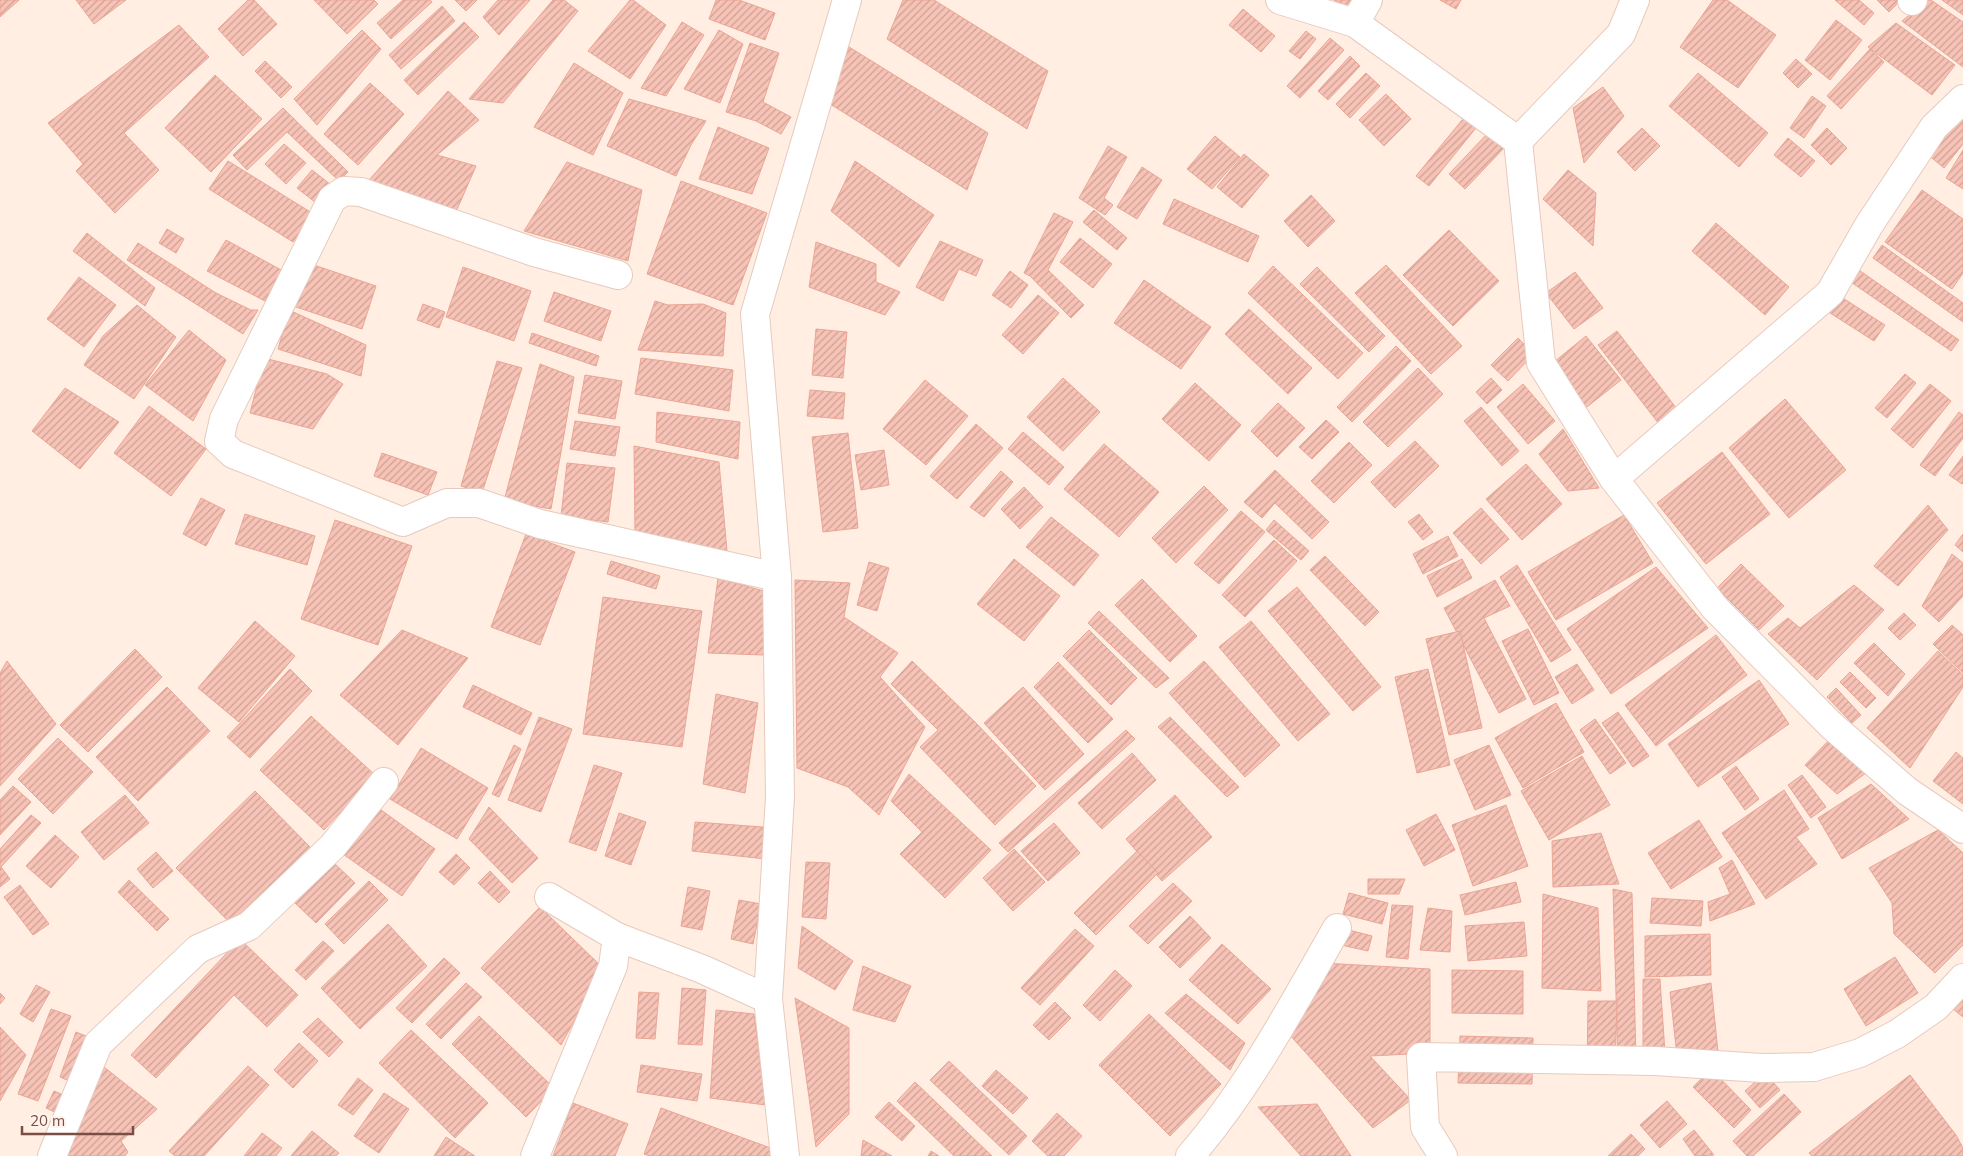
<svg xmlns="http://www.w3.org/2000/svg" width="1963" height="1156" font-family="Mulish,sans-serif">
<style>
.building{fill:url(#building-hatch);stroke:#eba595}
.lines{fill:none;stroke-linecap:round;stroke-linejoin:round}
.minor-casing{stroke:#e6cabe;stroke-width:30}
.minor{stroke:#fff;stroke-width:28}
</style>
<defs>
<pattern id="building-hatch" width="6" height="6" patternUnits="userSpaceOnUse" patternTransform="scale(1.25)"><rect width="6" height="6" fill="#f7c3b6"/><path d="M-1 1l2-2M0 6l6-6M5 7l2-2" fill="none" stroke="#cda196"/></pattern>
</defs>
<rect width="100%" height="100%" fill="#ffeee1"/>
<g class="building">
<polygon points="0,0 19,0 0,17"/>
<polygon points="76,0 126,0 94,24"/>
<polygon points="248,0 254,0 277,24 243,56 218,29"/>
<polygon points="314,0 374,0 378,4 347,34"/>
<polygon points="403,0 430,0 432,2 391,39 377,23"/>
<polygon points="455,0 477,0 466,11"/>
<polygon points="498,0 530,0 499,35 483,17"/>
<polygon points="553,0 564,0 578,11 503,103 469,99"/>
<polygon points="630,0 633,0 666,25 630,79 588,51"/>
<polygon points="716,0 739,0 775,13 765,40 709,19"/>
<polygon points="903,0 934,0 1048,71 1027,129 887,39"/>
<polygon points="1334,0 1358,0 1352,10"/>
<polygon points="1440,0 1461,0 1456,9"/>
<polygon points="1713,0 1727,0 1776,35 1738,88 1680,47"/>
<polygon points="1835,0 1859,0 1874,13 1864,25"/>
<polygon points="1877,0 1901,0 1889,12"/>
<polygon points="1927,0 1931,0 1963,22 1963,67 1902,21"/>
<polygon points="1942,0 1963,0 1963,15"/>
<polygon points="442,6 455,21 401,69 389,55"/>
<polygon points="1243,9 1275,36 1261,52 1229,25"/>
<polygon points="1836,20 1862,40 1830,80 1805,60"/>
<polygon points="464,22 479,37 418,95 404,80"/>
<polygon points="682,22 704,35 666,96 641,88"/>
<polygon points="1896,23 1955,65 1932,95 1868,47"/>
<polygon points="179,25 209,57 124,133 159,170 115,213 76,171 83,164 48,123"/>
<polygon points="362,30 381,49 317,125 294,99"/>
<polygon points="719,30 743,44 720,103 684,89"/>
<polygon points="1306,31 1316,39 1300,59 1289,51"/>
<polygon points="1330,38 1344,50 1300,98 1287,86"/>
<polygon points="750,43 779,53 763,102 791,117 781,134 756,121 726,112"/>
<polygon points="849,47 988,133 967,190 827,102"/>
<polygon points="1870,49 1884,62 1841,109 1827,96"/>
<polygon points="1350,56 1360,66 1328,100 1318,91"/>
<polygon points="1796,59 1812,74 1798,88 1783,73"/>
<polygon points="265,61 292,87 281,98 255,71"/>
<polygon points="574,63 623,93 593,155 534,127"/>
<polygon points="1366,73 1380,86 1350,118 1336,104"/>
<polygon points="1698,73 1768,133 1739,167 1669,106"/>
<polygon points="215,75 262,119 211,172 165,128"/>
<polygon points="370,83 404,114 358,165 324,134"/>
<polygon points="1603,87 1624,116 1584,163 1573,108"/>
<polygon points="448,91 479,120 437,155 476,166 455,214 369,180"/>
<polygon points="1386,94 1411,119 1384,146 1359,120"/>
<polygon points="1812,96 1826,106 1804,138 1790,128"/>
<polygon points="629,99 706,121 691,145 676,176 607,146"/>
<polygon points="283,108 348,172 339,181 287,132 247,170 233,155"/>
<polygon points="1472,108 1484,118 1429,186 1416,176"/>
<polygon points="1963,111 1963,144 1944,168 1927,154"/>
<polygon points="718,127 769,148 752,194 699,179"/>
<polygon points="1642,128 1660,146 1635,171 1617,152"/>
<polygon points="1827,128 1847,148 1831,165 1811,145"/>
<polygon points="1487,134 1503,149 1465,189 1449,174"/>
<polygon points="1215,136 1240,157 1212,189 1187,169"/>
<polygon points="1788,138 1815,161 1801,177 1774,155"/>
<polygon points="284,144 306,163 286,184 265,164"/>
<polygon points="1108,146 1127,157 1104,198 1113,205 1105,215 1079,198"/>
<polygon points="1963,150 1963,189 1946,178"/>
<polygon points="1244,154 1269,175 1242,208 1217,187"/>
<polygon points="228,161 312,213 293,242 209,189"/>
<polygon points="855,161 934,215 899,267 831,211"/>
<polygon points="567,162 642,190 628,261 524,231"/>
<polygon points="1142,167 1162,180 1137,219 1117,207"/>
<polygon points="312,170 335,188 320,206 297,188"/>
<polygon points="1568,170 1596,193 1593,246 1543,199"/>
<polygon points="681,181 767,213 733,305 647,274"/>
<polygon points="1922,190 1963,219 1963,273 1952,289 1885,242"/>
<polygon points="1311,195 1335,221 1308,247 1284,221"/>
<polygon points="1174,199 1259,236 1248,262 1163,224"/>
<polygon points="1094,210 1127,238 1117,250 1083,222"/>
<polygon points="1054,213 1073,222 1048,270 1084,305 1071,318 1030,276 1024,273"/>
<polygon points="1716,223 1789,287 1765,315 1692,251"/>
<polygon points="167,229 184,239 176,253 159,243"/>
<polygon points="1449,230 1499,281 1453,326 1403,275"/>
<polygon points="87,233 155,288 145,306 73,251"/>
<polygon points="1080,238 1112,264 1093,288 1060,262"/>
<polygon points="226,240 285,272 265,301 207,271"/>
<polygon points="940,241 983,260 976,276 959,269 943,301 916,287"/>
<polygon points="816,242 876,264 876,282 900,292 885,315 809,287"/>
<polygon points="138,243 216,293 251,310 258,310 243,334 127,260"/>
<polygon points="1882,245 1963,303 1963,322 1873,258"/>
<polygon points="308,263 376,286 362,329 293,306"/>
<polygon points="1386,265 1462,346 1431,374 1355,293"/>
<polygon points="1273,266 1363,353 1338,379 1248,293"/>
<polygon points="463,267 531,291 514,341 446,317"/>
<polygon points="1317,267 1385,336 1369,352 1300,284"/>
<polygon points="1856,268 1959,340 1951,351 1848,280"/>
<polygon points="1010,271 1028,285 1011,308 992,295"/>
<polygon points="1575,272 1603,308 1574,329 1546,293"/>
<polygon points="79,277 116,305 84,347 47,319"/>
<polygon points="1144,280 1211,327 1181,369 1114,323"/>
<polygon points="554,292 611,311 601,341 544,321"/>
<polygon points="1038,295 1059,313 1023,354 1002,335"/>
<polygon points="1838,295 1885,325 1874,341 1827,311"/>
<polygon points="655,301 668,305 703,304 726,313 723,356 638,350"/>
<polygon points="423,304 445,312 439,328 417,320"/>
<polygon points="137,305 176,337 134,399 84,365 103,336"/>
<polygon points="1249,309 1312,368 1288,394 1225,334"/>
<polygon points="289,310 366,345 361,376 278,349"/>
<polygon points="816,329 847,332 843,378 812,375"/>
<polygon points="189,330 226,360 193,421 145,385"/>
<polygon points="1617,331 1677,409 1659,424 1598,345"/>
<polygon points="532,333 599,356 596,366 529,343"/>
<polygon points="1586,336 1621,380 1583,410 1549,366"/>
<polygon points="1518,338 1534,354 1508,381 1491,365"/>
<polygon points="1396,346 1411,361 1352,422 1337,407"/>
<polygon points="264,358 327,374 343,384 313,429 250,413"/>
<polygon points="641,358 733,370 729,411 635,394"/>
<polygon points="497,361 522,368 482,493 461,486"/>
<polygon points="540,364 574,377 551,509 504,501"/>
<polygon points="1418,368 1443,394 1388,447 1363,422"/>
<polygon points="1905,374 1916,383 1887,418 1875,408"/>
<polygon points="585,375 622,381 615,419 578,413"/>
<polygon points="1063,378 1100,412 1063,451 1027,417"/>
<polygon points="1491,378 1502,390 1487,404 1476,392"/>
<polygon points="925,380 968,416 926,465 883,429"/>
<polygon points="1195,383 1241,425 1209,461 1162,419"/>
<polygon points="1523,384 1555,421 1528,444 1497,407"/>
<polygon points="1930,384 1951,401 1913,448 1891,429"/>
<polygon points="65,388 119,422 80,469 32,431"/>
<polygon points="810,390 845,393 843,419 807,416"/>
<polygon points="1785,399 1846,470 1789,518 1729,448"/>
<polygon points="1278,403 1305,428 1277,457 1251,431"/>
<polygon points="149,406 206,449 171,496 114,453"/>
<polygon points="1481,407 1519,451 1502,466 1464,421"/>
<polygon points="657,412 740,422 738,459 656,442"/>
<polygon points="1959,412 1963,415 1963,438 1935,476 1920,465"/>
<polygon points="1326,420 1339,432 1312,459 1299,447"/>
<polygon points="575,421 620,427 615,456 570,449"/>
<polygon points="976,424 1003,448 957,499 930,476"/>
<polygon points="1563,429 1599,488 1568,491 1539,454"/>
<polygon points="1023,432 1064,467 1049,485 1008,449"/>
<polygon points="848,433 858,528 823,532 812,437"/>
<polygon points="1415,441 1439,466 1395,508 1371,482"/>
<polygon points="1349,442 1372,465 1334,503 1311,481"/>
<polygon points="1104,444 1159,492 1119,537 1064,489"/>
<polygon points="634,446 719,462 727,551 635,533"/>
<polygon points="884,450 889,485 861,490 855,455"/>
<polygon points="1722,452 1770,514 1706,564 1657,503"/>
<polygon points="382,453 437,472 428,495 374,476"/>
<polygon points="1963,456 1963,483 1962,484 1949,475"/>
<polygon points="567,463 615,468 608,522 561,516"/>
<polygon points="1526,464 1562,504 1522,540 1486,499"/>
<polygon points="1275,470 1329,522 1312,539 1275,503 1262,518 1244,502"/>
<polygon points="1001,471 1013,482 984,517 970,507"/>
<polygon points="1204,486 1228,510 1176,563 1152,538"/>
<polygon points="1024,487 1043,507 1020,529 1001,509"/>
<polygon points="201,498 225,510 206,546 183,534"/>
<polygon points="1928,505 1948,530 1898,586 1874,566"/>
<polygon points="1481,508 1509,539 1481,564 1453,533"/>
<polygon points="1241,511 1265,532 1219,584 1194,563"/>
<polygon points="245,514 315,536 307,565 235,544"/>
<polygon points="1419,514 1433,532 1423,540 1408,522"/>
<polygon points="1624,515 1653,563 1556,620 1528,572"/>
<polygon points="1051,517 1099,555 1074,586 1026,547"/>
<polygon points="335,520 412,546 378,645 301,619"/>
<polygon points="1274,520 1309,551 1301,560 1266,530"/>
<polygon points="526,534 575,552 540,645 491,627"/>
<polygon points="1963,534 1963,552 1955,545"/>
<polygon points="1448,536 1458,556 1423,574 1413,554"/>
<polygon points="1274,540 1297,561 1245,617 1222,595"/>
<polygon points="1952,554 1963,563 1963,596 1939,622 1922,606"/>
<polygon points="1325,556 1379,612 1365,626 1310,570"/>
<polygon points="1014,559 1060,596 1024,641 977,604"/>
<polygon points="1462,559 1472,578 1437,597 1427,576"/>
<polygon points="611,561 660,576 656,589 607,574"/>
<polygon points="869,562 889,568 877,611 857,605"/>
<polygon points="1741,564 1784,606 1759,630 1717,588"/>
<polygon points="1517,565 1571,650 1551,662 1500,577"/>
<polygon points="1656,567 1708,628 1611,694 1567,629"/>
<polygon points="718,578 767,592 764,655 708,653"/>
<polygon points="1142,579 1197,636 1170,662 1115,605"/>
<polygon points="795,580 850,583 844,617 898,653 880,677 925,727 879,815 848,787 797,768"/>
<polygon points="1495,580 1510,606 1484,618 1526,699 1499,713 1444,608"/>
<polygon points="1854,585 1884,610 1817,680 1768,634 1788,618 1800,628"/>
<polygon points="1297,587 1381,687 1353,711 1268,611"/>
<polygon points="603,597 702,611 682,747 583,734"/>
<polygon points="1099,611 1169,678 1156,688 1088,623"/>
<polygon points="1904,613 1916,625 1900,640 1888,628"/>
<polygon points="255,621 295,656 239,722 198,688"/>
<polygon points="1251,621 1330,714 1298,741 1219,647"/>
<polygon points="1952,625 1963,635 1963,673 1933,644"/>
<polygon points="1528,629 1559,693 1534,705 1502,641"/>
<polygon points="402,630 468,658 398,745 340,695"/>
<polygon points="1089,630 1137,678 1111,705 1063,656"/>
<polygon points="1460,631 1482,728 1449,735 1426,639"/>
<polygon points="1716,635 1747,675 1656,746 1625,705"/>
<polygon points="1874,643 1905,674 1888,696 1854,663"/>
<polygon points="135,649 162,677 88,752 60,725"/>
<polygon points="1938,651 1963,675 1963,687 1910,768 1867,728"/>
<polygon points="7,661 56,724 0,786 0,673"/>
<polygon points="912,661 975,722 1036,786 995,825 920,747 938,730 891,684"/>
<polygon points="1204,661 1280,745 1245,777 1169,693"/>
<polygon points="1058,662 1113,719 1088,743 1034,687"/>
<polygon points="1577,664 1594,690 1572,704 1555,677"/>
<polygon points="290,669 312,691 250,758 227,737"/>
<polygon points="1428,669 1450,765 1417,773 1395,677"/>
<polygon points="1850,672 1876,698 1866,708 1840,682"/>
<polygon points="1759,680 1789,724 1698,787 1668,744"/>
<polygon points="473,685 532,713 521,735 463,707"/>
<polygon points="167,687 210,731 138,801 96,757"/>
<polygon points="1023,687 1084,754 1045,790 984,723"/>
<polygon points="1836,688 1861,715 1852,723 1827,697"/>
<polygon points="716,694 758,703 745,793 703,784"/>
<polygon points="1556,703 1584,752 1523,788 1495,738"/>
<polygon points="1618,712 1649,756 1633,767 1602,723"/>
<polygon points="311,716 375,775 324,830 260,770"/>
<polygon points="539,717 572,729 541,812 508,800"/>
<polygon points="1170,717 1239,787 1227,797 1158,727"/>
<polygon points="1595,719 1626,763 1610,774 1580,730"/>
<polygon points="1126,730 1135,739 1008,852 999,843"/>
<polygon points="58,738 93,772 53,814 18,779"/>
<polygon points="1831,738 1866,773 1837,794 1805,765"/>
<polygon points="514,745 521,749 499,797 492,794"/>
<polygon points="1489,745 1511,795 1475,810 1454,760"/>
<polygon points="421,748 488,788 457,839 390,799"/>
<polygon points="1956,752 1963,758 1963,804 1933,781"/>
<polygon points="1132,753 1156,780 1102,829 1078,803"/>
<polygon points="1582,756 1610,805 1549,840 1521,791"/>
<polygon points="594,765 622,773 596,851 569,842"/>
<polygon points="1736,766 1759,799 1745,810 1722,777"/>
<polygon points="909,774 991,850 945,898 900,854 922,832 891,801"/>
<polygon points="1802,775 1826,807 1811,818 1788,785"/>
<polygon points="1871,784 1909,819 1842,859 1818,818"/>
<polygon points="13,786 31,802 0,835 0,800"/>
<polygon points="1784,790 1809,829 1796,837 1817,864 1766,899 1722,833"/>
<polygon points="255,791 311,848 232,925 176,868"/>
<polygon points="125,795 149,823 104,860 81,832"/>
<polygon points="1175,795 1212,837 1162,881 1126,839"/>
<polygon points="1506,805 1528,866 1473,886 1452,825"/>
<polygon points="377,807 435,849 402,896 343,854"/>
<polygon points="489,807 538,858 512,883 469,839"/>
<polygon points="619,813 646,822 631,865 605,856"/>
<polygon points="1436,814 1455,850 1424,866 1406,830"/>
<polygon points="31,815 41,823 1,867 10,879 0,887 0,849"/>
<polygon points="1699,820 1722,857 1671,889 1648,853"/>
<polygon points="695,822 763,827 766,859 692,851"/>
<polygon points="1054,823 1080,853 1048,881 1021,851"/>
<polygon points="1938,830 1963,853 1963,945 1935,973 1894,934 1892,903 1869,868"/>
<polygon points="1601,833 1619,884 1553,887 1552,841"/>
<polygon points="55,835 79,857 51,888 26,866"/>
<polygon points="1014,849 1045,882 1013,911 983,878"/>
<polygon points="1137,851 1158,873 1096,935 1074,913"/>
<polygon points="156,852 173,871 153,888 137,869"/>
<polygon points="456,854 470,868 454,885 439,872"/>
<polygon points="1732,860 1755,904 1710,921 1708,902 1730,894 1719,868"/>
<polygon points="333,862 355,883 316,923 294,902"/>
<polygon points="806,862 830,863 826,919 802,917"/>
<polygon points="490,871 510,892 499,903 478,883"/>
<polygon points="1368,879 1405,879 1399,894 1368,894"/>
<polygon points="129,880 169,919 157,931 118,892"/>
<polygon points="369,881 388,900 344,944 325,924"/>
<polygon points="1516,882 1521,902 1465,915 1460,895"/>
<polygon points="1173,883 1192,901 1148,944 1129,926"/>
<polygon points="20,885 49,924 33,935 4,897"/>
<polygon points="688,887 710,891 702,930 681,926"/>
<polygon points="1613,889 1632,893 1636,1062 1618,1064"/>
<polygon points="1349,893 1388,903 1382,924 1343,914"/>
<polygon points="1543,894 1598,908 1601,991 1542,988"/>
<polygon points="1652,898 1703,901 1701,926 1650,923"/>
<polygon points="739,900 761,904 753,944 731,939"/>
<polygon points="1392,905 1413,906 1408,959 1386,957"/>
<polygon points="540,907 603,968 561,1045 481,968"/>
<polygon points="1428,908 1452,911 1450,952 1420,950"/>
<polygon points="1190,916 1211,938 1180,968 1159,947"/>
<polygon points="1524,922 1527,956 1468,961 1465,926"/>
<polygon points="388,924 427,966 360,1029 321,988"/>
<polygon points="802,926 853,961 835,990 798,968"/>
<polygon points="1341,928 1372,936 1368,951 1332,943"/>
<polygon points="1075,929 1094,946 1040,1005 1021,988"/>
<polygon points="1710,934 1711,975 1645,977 1645,936"/>
<polygon points="240,939 298,995 267,1027 234,995 156,1078 131,1055"/>
<polygon points="323,941 334,951 306,980 295,970"/>
<polygon points="1222,944 1271,989 1238,1024 1189,980"/>
<polygon points="1895,957 1918,993 1866,1026 1844,989"/>
<polygon points="444,958 460,973 412,1023 396,1008"/>
<polygon points="1322,963 1430,969 1430,1053 1370,1056 1411,1100 1373,1128 1289,1034"/>
<polygon points="863,966 911,986 895,1022 853,1010"/>
<polygon points="1115,970 1132,986 1100,1021 1083,1005"/>
<polygon points="1452,970 1523,971 1523,1014 1452,1013"/>
<polygon points="1643,979 1660,979 1665,1053 1643,1054"/>
<polygon points="466,983 482,997 441,1039 426,1024"/>
<polygon points="1711,983 1718,1052 1677,1056 1670,992"/>
<polygon points="36,985 50,992 33,1022 20,1014"/>
<polygon points="682,988 706,990 702,1045 678,1044"/>
<polygon points="639,992 659,993 655,1039 636,1038"/>
<polygon points="0,993 5,998 0,1004"/>
<polygon points="1186,994 1245,1043 1230,1070 1165,1013"/>
<polygon points="795,998 849,1028 849,1114 816,1147"/>
<polygon points="1963,998 1963,1017 1953,1009"/>
<polygon points="1588,1001 1617,1001 1615,1069 1587,1069"/>
<polygon points="1055,1002 1071,1018 1049,1040 1033,1025"/>
<polygon points="51,1009 71,1016 38,1101 18,1094"/>
<polygon points="716,1010 754,1014 766,1105 710,1098"/>
<polygon points="1149,1014 1221,1084 1170,1136 1099,1065"/>
<polygon points="479,1016 554,1088 526,1117 452,1044"/>
<polygon points="318,1018 343,1042 329,1057 303,1032"/>
<polygon points="0,1027 26,1055 0,1101"/>
<polygon points="411,1030 488,1103 455,1138 379,1063"/>
<polygon points="76,1032 91,1038 74,1083 60,1077"/>
<polygon points="1460,1036 1533,1038 1532,1084 1458,1083"/>
<polygon points="299,1043 318,1061 293,1088 274,1070"/>
<polygon points="949,1061 1027,1136 1009,1155 930,1080"/>
<polygon points="641,1065 702,1074 697,1101 637,1092"/>
<polygon points="248,1066 269,1085 204,1156 175,1156 169,1151"/>
<polygon points="104,1067 157,1109 121,1141 128,1152 125,1156 65,1156 65,1148"/>
<polygon points="1711,1069 1751,1110 1734,1128 1693,1087"/>
<polygon points="996,1070 1028,1098 1013,1114 982,1086"/>
<polygon points="1765,1073 1780,1090 1760,1108 1745,1091"/>
<polygon points="1910,1075 1956,1135 1963,1148 1963,1156 1812,1156 1809,1153"/>
<polygon points="358,1078 373,1090 353,1115 338,1105"/>
<polygon points="915,1082 992,1156 954,1156 897,1101"/>
<polygon points="54,1091 68,1097 59,1114 46,1108"/>
<polygon points="384,1093 409,1109 379,1153 354,1136"/>
<polygon points="1784,1094 1801,1112 1753,1156 1747,1156 1733,1141"/>
<polygon points="1667,1101 1687,1124 1660,1148 1640,1125"/>
<polygon points="889,1102 915,1126 902,1141 875,1117"/>
<polygon points="573,1103 628,1124 615,1156 553,1156"/>
<polygon points="1317,1104 1351,1156 1301,1156 1258,1107"/>
<polygon points="661,1108 776,1150 774,1156 650,1156 644,1154"/>
<polygon points="1057,1113 1082,1136 1064,1156 1048,1156 1032,1141"/>
<polygon points="1694,1130 1714,1155 1695,1156 1683,1139"/>
<polygon points="312,1131 339,1153 336,1156 291,1156"/>
<polygon points="262,1133 282,1148 276,1156 244,1156"/>
<polygon points="1631,1134 1645,1149 1638,1156 1608,1156"/>
<polygon points="446,1137 475,1156 434,1156"/>
<polygon points="863,1140 892,1156 861,1156"/>
<polygon points="931,1151 939,1156 928,1156"/>
</g>
<g class="lines">
<defs>
<g id="minor">
<polyline points="1280,0 1355,23 1518,141 1541,363 1614,479 1715,608 1831,725 1907,791 1963,829"/>
<polyline points="1912,1 1913,0"/>
<polyline points="1355,23 1368,0"/>
<polyline points="1518,141 1621,34 1635,0"/>
<polyline points="618,275 534,252 361,192 344,191 332,199 224,419 219,441 233,454 403,522 447,503 479,503 540,524 777,577"/>
<polyline points="1614,479 1830,293 1869,225 1934,127 1963,99"/>
<polyline points="549,897 617,937 702,969 768,999"/>
<polyline points="52,1156 98,1044 198,949 249,926 333,846 384,782"/>
<polyline points="535,1156 613,966 617,937"/>
<polyline points="785,1156 768,999 780,797 777,577 755,314 847,0"/>
<path d="M1190,1156C1249,1088 1292,1006 1337,928"/>
<polyline points="1443,1156 1425,1127 1421,1057 1655,1061 1762,1068 1814,1067 1860,1053 1897,1034 1936,1007 1963,978"/>
</g>
</defs>
<use href="#minor" class="minor-casing"/>
<use href="#minor" class="minor"/>
</g>
<path d="M22 1126v8h111v-8" fill="none" stroke="#794e45" stroke-width="2.5"/>
<text x="30" y="1126" font-size="15" fill="#794e45" stroke="#fff3ea" stroke-width="4" paint-order="stroke">20 m</text>
</svg>
